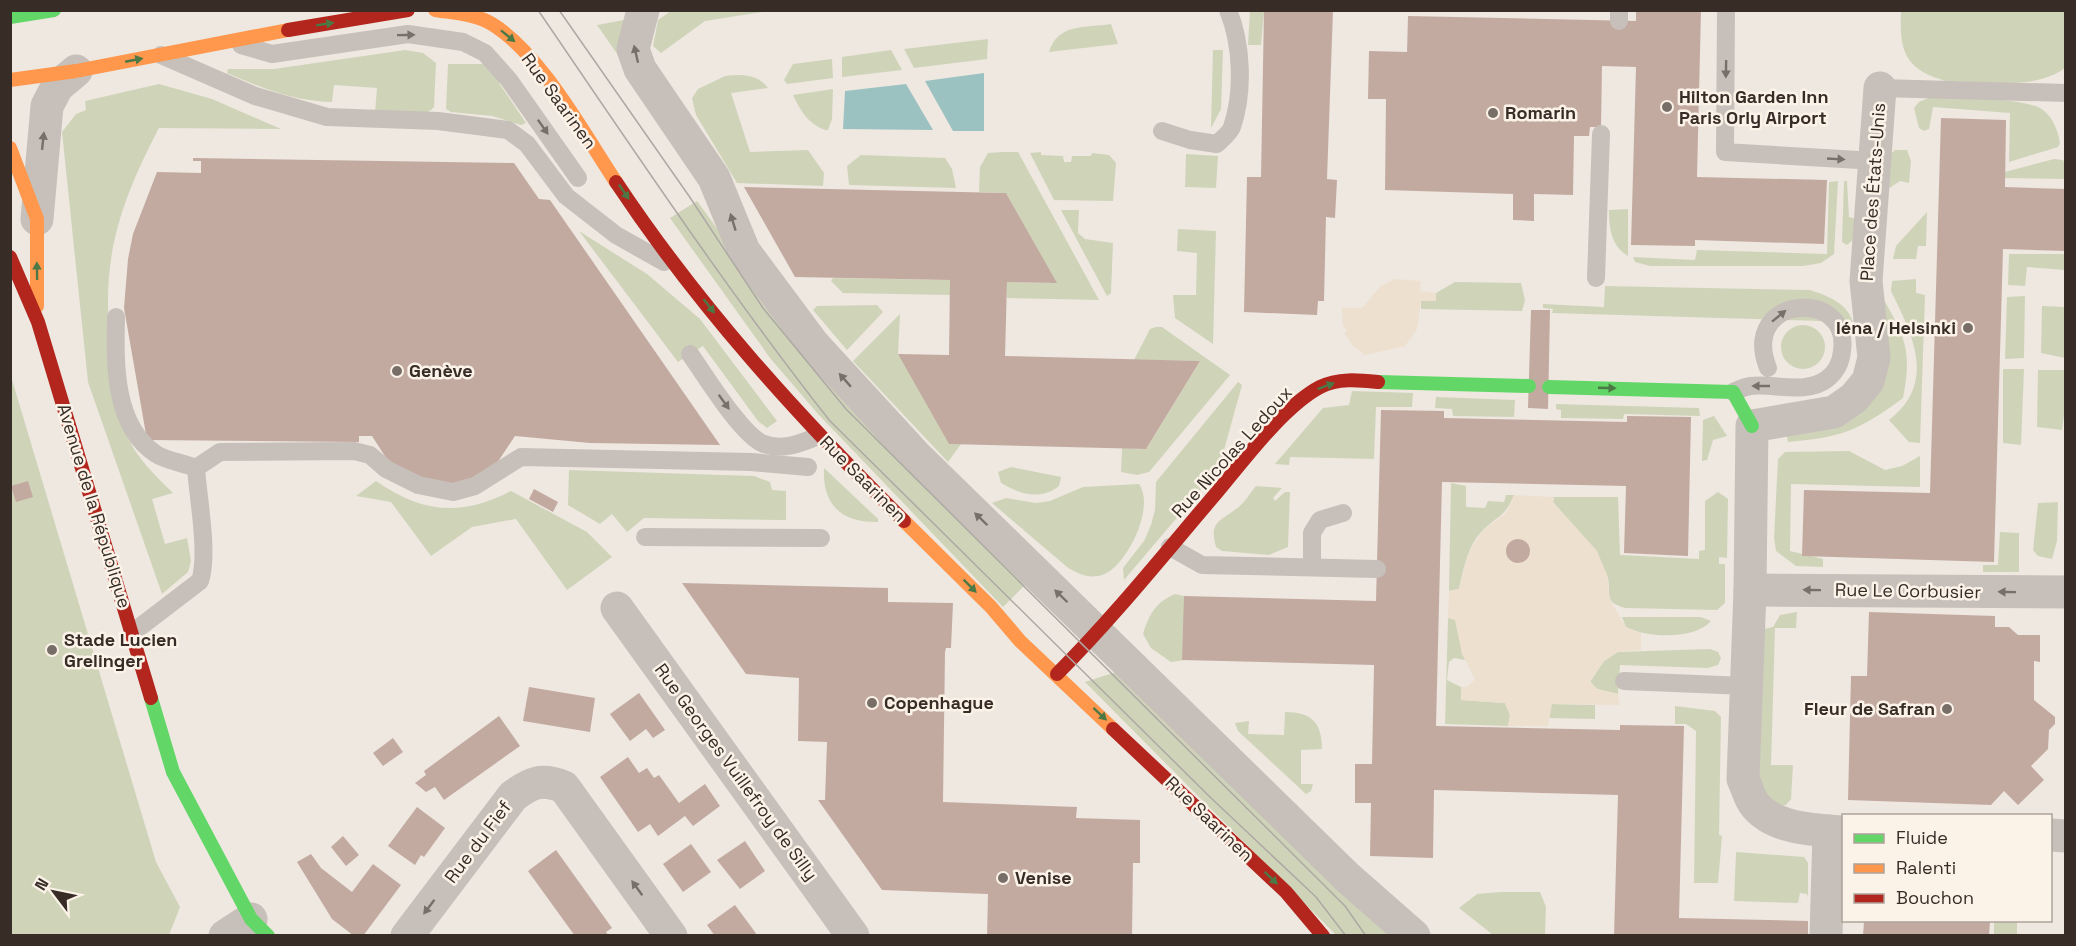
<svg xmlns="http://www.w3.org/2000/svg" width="2076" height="946" font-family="'Space Grotesk',sans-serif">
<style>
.green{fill:#cfd4b9}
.plaza{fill:#ede0cf}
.water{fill:#9bc2c1}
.building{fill:#c3aaa1}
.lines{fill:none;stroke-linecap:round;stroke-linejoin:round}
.lane{stroke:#c7c0ba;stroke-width:18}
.street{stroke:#c7c0ba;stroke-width:33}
.fast{stroke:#63d668;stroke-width:14}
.slow{stroke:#ff974d;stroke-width:14}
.jam{stroke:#b3261e;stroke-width:14}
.tram{stroke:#aea8a4;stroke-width:1.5}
.oneway{fill:#4b7844}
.oneway2{fill:#786f69}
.poi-dot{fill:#786e68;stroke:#fbf2e8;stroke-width:2}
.labels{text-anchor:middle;stroke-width:5;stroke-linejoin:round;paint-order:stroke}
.poi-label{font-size:18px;font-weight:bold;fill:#382c27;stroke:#fbf2e8;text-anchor:start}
.street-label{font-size:18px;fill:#382c27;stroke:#fbf2e8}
</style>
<rect width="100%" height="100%" fill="#eee8e1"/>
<g class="green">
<polygon points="671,11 671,10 768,11 705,21 661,53 653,46 658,20"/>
<polygon points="1250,11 1264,11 1261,45 1248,45"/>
<path d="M1901,11H2065V68C2034,91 1983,81 1946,81C1905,70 1899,51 1901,11Z"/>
<polygon points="629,19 627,68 597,25"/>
<path d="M1111,24L1118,44L1049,52C1058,23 1085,28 1111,24Z"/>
<polygon points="988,39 987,59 914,68 904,49"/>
<path d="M405,50L423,53L436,63L434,107C423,121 391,113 375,112L377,88L334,85L332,102C293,101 262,88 227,73L228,69H274Z"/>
<polygon points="891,50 902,70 842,77 842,57"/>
<polygon points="1213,50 1223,50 1221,109 1211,128"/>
<polygon points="832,59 833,78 787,84 784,80 793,64"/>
<polygon points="448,64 484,64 500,79 499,83 526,123 521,125 492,116 451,112 446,109"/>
<path d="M725,76C741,74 758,74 768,88L731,93L750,152L808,150L824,173L823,186L737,183L696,115L692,98L698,89Z"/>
<path d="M159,84L212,99L281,129L159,128C112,218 97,277 116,378C119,395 120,415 126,432C134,456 155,475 173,493L152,499L165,544L187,538L191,561L188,572L162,594L88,382L62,132L76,114L86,110L85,101Z"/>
<path d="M833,89L832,119L828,130H825C808,124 800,110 793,95Z"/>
<path d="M1931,97C1956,98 2025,97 2043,110C2053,117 2058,131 2060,143L2058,147L2009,162L2010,113L1933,107L1929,129L1924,131L1919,128L1914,108L1919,102Z"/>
<polygon points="1895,150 1907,150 1911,161 1909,183 1900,181 1888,189 1888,156"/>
<polygon points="1003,152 1018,152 1099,300 1007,298 1007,282 1056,283 1006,193 979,192 980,167 988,153"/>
<polygon points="1041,152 1041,155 1063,156 1064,162 1071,162 1072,156 1091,156 1092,153 1109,155 1116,163 1113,201 1054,200 1030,153"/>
<polygon points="1186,154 1218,156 1216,188 1185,187"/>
<polygon points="861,155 945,158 952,169 956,188 849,185 847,166"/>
<polygon points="2054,159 2063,160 2065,165 2065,179 2005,178 2005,172"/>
<polygon points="1838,181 1834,254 1821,263 1803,266 1650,266 1635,262 1633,257 1695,260 1697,250 1827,254 1829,182"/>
<polygon points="1844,181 1847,181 1849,217 1859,220 1855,238 1847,245 1842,242"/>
<polygon points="697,201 808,353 1026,584 1003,607 818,414 770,358 670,218"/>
<path d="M1628,209V256C1611,246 1609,228 1609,210Z"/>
<polygon points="1061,210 1079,210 1078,233 1085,239 1113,243 1111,293 1107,296"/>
<polygon points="1927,212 1926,246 1918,246 1916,259 1893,259 1896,246"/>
<polygon points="1178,229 1216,231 1213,344 1175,318 1173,295 1196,295 1197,253 1177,251"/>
<polygon points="579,231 647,274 700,319 777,421 767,428 758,421 703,346 678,362"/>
<polygon points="2009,254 2065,254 2065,270 2027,267 2025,286 2008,285"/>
<polygon points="833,278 950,280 950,295 843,293 831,281"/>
<path d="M1916,279V293L1925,295L1920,443L1909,442L1889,420C1937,383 1913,336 1891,291L1892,281Z"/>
<polygon points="1455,282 1521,283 1525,300 1522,311 1421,309 1421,301 1435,301 1436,293"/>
<path d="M1605,286L1810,290C1828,296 1847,303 1853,322L1552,313L1553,309L1543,308V304L1604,307Z"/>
<polygon points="2025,296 2024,358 2005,359 2007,297"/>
<path d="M1884,300C1906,339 1912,353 1903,398C1858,431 1843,437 1788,442L1786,432L1840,425Z"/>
<polygon points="877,305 883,312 847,350 813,310 817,306"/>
<polygon points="2042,306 2065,307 2065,358 2041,353"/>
<polygon points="900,314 898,354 961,444 948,462 853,361"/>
<circle cx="1803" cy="347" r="22"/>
<polygon points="1156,327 1162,327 1230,375 1149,472 1137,475 1121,472 1122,448 1146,449 1200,361 1134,360 1150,329"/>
<polygon points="2003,369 2024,369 2021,445 2003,443"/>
<polygon points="2038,370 2065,370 2065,408 2062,430 2037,427"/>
<polygon points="10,373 156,862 180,907 169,935 11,935"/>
<polygon points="1238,382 1242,385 1219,468 1124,580 1123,568 1144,541 1151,525 1155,510 1156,482"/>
<polygon points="1352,391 1413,393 1412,407 1376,407 1374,459 1290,457 1289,465 1275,464 1323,408 1349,405"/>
<polygon points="1436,397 1515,400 1514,417 1453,416 1452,409 1435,408"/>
<polygon points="1556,404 1699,408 1700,416 1624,414 1623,419 1561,418 1561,410 1556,409"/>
<polygon points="1714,416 1727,436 1713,440 1707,460 1702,461 1703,420"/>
<polygon points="1849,451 1885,470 1902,466 1920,456 1920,487 1791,484 1790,551 1823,559 1823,567 1796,566 1776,551 1774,538 1778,459 1785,452"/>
<path d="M1011,467L1061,477L1059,486C1040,501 1020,494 1001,483L998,472Z"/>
<path d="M824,468L878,519V522C842,523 822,505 824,468Z"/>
<polygon points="569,470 754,476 770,482 772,490 786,491 786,520 644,518 627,532 612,514 600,524 568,505"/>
<path d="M376,481C422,513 461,517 511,491L587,532L612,557L567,590L516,519L472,527L431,556L391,502L356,496Z"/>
<path d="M1451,483L1466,486V507L1485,508L1488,501L1504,502L1506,495H1514C1504,518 1500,514 1484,529C1468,544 1464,568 1459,589L1449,591Z"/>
<path d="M1139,484C1156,507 1126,568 1102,575C1089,579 1078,574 1067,567L992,503L1006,498L1036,503L1050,501L1083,487Z"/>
<path d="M1256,486L1282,488L1273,498L1275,501L1285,492H1290L1288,547L1269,555L1222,551L1216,547C1209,522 1219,522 1236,509C1244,504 1250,493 1256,486Z"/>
<path d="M1718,492L1728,499L1727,558L1719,557V564H1725V603L1717,610L1625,608C1601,601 1613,593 1607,575C1600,557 1566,518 1553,502L1554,497H1618L1620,555L1699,559V551L1705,550V501Z"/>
<polygon points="2058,502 2057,541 2052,559 2038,556 2033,550 2038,503"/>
<polygon points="2000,532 2019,533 2019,572 1983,572 1983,565 1998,565"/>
<path d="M1175,594L1184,596L1185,660L1171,662L1151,648L1143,634C1149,614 1156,602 1175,594Z"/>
<polygon points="1797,612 1796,628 1775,628 1771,765 1793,765 1791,799 1786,805 1777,806 1768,798 1758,776 1764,629 1773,627 1780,615"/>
<path d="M1622,617H1701L1711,621C1695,640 1646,638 1626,627Z"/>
<polygon points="1448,618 1455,619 1465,660 1454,658 1449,662 1447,680 1461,687 1461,700 1505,703 1510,715 1508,726 1445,724"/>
<polygon points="1710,649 1718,652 1721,658 1718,665 1708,668 1620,665 1618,694 1597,689 1590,682 1604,661 1618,652"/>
<polygon points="1116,672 1393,935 1336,935 1085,682"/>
<polygon points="1551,704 1595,705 1595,719 1549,718"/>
<polygon points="1675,706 1715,711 1721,717 1719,835 1722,836 1718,883 1694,883 1696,731 1686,724 1675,724"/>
<path d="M1285,712C1312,712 1322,723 1322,749L1301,750V784H1313L1311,791L1306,794L1238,731L1235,723L1249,721L1248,734L1284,735Z"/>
<polygon points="1736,852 1804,857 1808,863 1808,898 1807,894 1800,893 1798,903 1734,901"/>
<polygon points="1501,892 1540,892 1546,907 1545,935 1493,935 1459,908 1477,894"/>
<rect x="1994" y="921" width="23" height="14"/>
</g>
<g class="plaza">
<polygon points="1395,279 1421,281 1420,291 1436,293 1436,301 1421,301 1417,329 1405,346 1365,355 1353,346 1344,333 1347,331 1343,325 1342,308 1362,308 1381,286"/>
<polygon points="1514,495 1554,497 1553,502 1597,551 1607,575 1610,600 1626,627 1641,633 1641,650 1618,652 1604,661 1590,681 1597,689 1618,694 1620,705 1552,704 1548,726 1508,726 1510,715 1505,703 1461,700 1461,687 1467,687 1475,679 1462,654 1455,620 1448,618 1449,591 1459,589 1468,554 1483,530 1506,513"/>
</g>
<g class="water">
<polygon points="984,73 984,131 953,131 925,81"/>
<polygon points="906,84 933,130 843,129 845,91"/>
</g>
<g class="building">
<polygon points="1264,10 1333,10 1327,179 1337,180 1335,218 1326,217 1324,301 1318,301 1317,315 1244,312 1247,177 1261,177"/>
<polygon points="1636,10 1701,10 1697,177 1827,180 1824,244 1695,240 1695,246 1631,245 1636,67 1602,66 1601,127 1590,127 1589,136 1574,136 1573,195 1534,194 1534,221 1513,220 1513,194 1385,190 1386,99 1368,99 1369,51 1407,52 1408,16 1636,21"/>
<polygon points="1941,118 2006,120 2005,187 2066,189 2066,251 2003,249 1994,562 1802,556 1804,490 1930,493"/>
<polygon points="193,158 514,163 539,199 550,200 720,445 590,443 515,436 497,463 465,482 438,485 388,461 372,436 359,436 359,442 147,440 124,308 128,259 133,234 157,172 201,173 201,161 193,161"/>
<polygon points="744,187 1006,193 1057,283 1007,282 1005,356 1200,361 1146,449 949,444 898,354 949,355 950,280 795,277"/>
<polygon points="1531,310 1550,310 1548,409 1528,408"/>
<polygon points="1381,410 1444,411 1444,418 1627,422 1627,416 1691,417 1688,556 1624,553 1626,486 1442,482 1436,726 1620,730 1620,725 1684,726 1679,918 1808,921 1808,936 1614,936 1618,795 1434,790 1433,858 1370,856 1371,803 1355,803 1355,764 1372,764 1374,665 1182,660 1184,596 1376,601"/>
<polygon points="28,481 33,497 16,502 11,486"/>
<polygon points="534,489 558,502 553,512 529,499"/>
<circle cx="1518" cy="551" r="12"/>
<polygon points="682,583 888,588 888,602 953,603 951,648 946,648 945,652 943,802 1077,807 1076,818 1140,820 1140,863 1133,863 1132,936 987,936 988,894 882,890 818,800 825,800 827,742 798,741 799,678 746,674"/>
<polygon points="1869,612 1995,616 1995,627 2009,627 2018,635 2040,635 2040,662 2034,661 2034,700 2055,717 2055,724 2049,730 2048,749 2031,766 2044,780 2018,805 2004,791 1991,805 1848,800 1851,676 1867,676"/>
<polygon points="529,687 595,698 590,732 523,721"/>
<polygon points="639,693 665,730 653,738 646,729 630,741 610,714"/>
<polygon points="499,716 520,746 444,800 435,787 426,792 415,783 426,775 424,771"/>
<polygon points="393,738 403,752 383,766 373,753"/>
<polygon points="628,757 639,773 647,768 654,778 659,775 679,803 705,784 720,806 693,826 685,816 658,836 650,824 638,832 600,777"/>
<polygon points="417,807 445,828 424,857 421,855 415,865 388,846"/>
<polygon points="343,836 359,855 346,866 331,847"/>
<polygon points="745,841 765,871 740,889 717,860"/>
<polygon points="691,844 711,872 683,892 663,864"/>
<polygon points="556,850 612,928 606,932 609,936 575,936 528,871"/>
<polygon points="311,854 321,868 352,892 373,864 401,885 363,936 354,936 332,919 297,862"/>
<polygon points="735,905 755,932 757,936 715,936 707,925"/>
<polygon points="1864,921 1990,921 1989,936 1863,936"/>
</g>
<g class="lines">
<g class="lane">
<polyline points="1619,10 1619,21"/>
<polyline points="1726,10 1725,152 1876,161"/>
<polyline points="241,45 272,54 408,34 463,42 485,53 509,80 578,178"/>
<polyline points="161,55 255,96 327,117 438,121 508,130 527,144 566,196 616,235 664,262"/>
<polyline points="1880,88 2066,93"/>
<path d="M1162,131L1190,140L1217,144C1222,139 1230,133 1232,127C1244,92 1242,44 1228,10"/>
<polyline points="1596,278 1601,134"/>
<path d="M116,317C115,362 113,426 156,454C167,461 184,463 196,468C198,498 209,554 200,581L132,633"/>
<path d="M690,354C705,375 742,436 764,444C782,451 802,443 818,436"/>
<path d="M1733,392C1738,390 1744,387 1750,386C1774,383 1806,395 1827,379C1836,372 1841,362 1842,351C1851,287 1739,295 1768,368"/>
<polyline points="196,468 220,452 354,451 370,455 386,469 418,485 453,492 475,486 521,457 751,462 808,467"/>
<polyline points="645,537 821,538"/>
<polyline points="1170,547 1202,565 1377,569"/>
<polyline points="1312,567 1312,533 1320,520 1343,513"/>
<polyline points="1624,681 1746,686"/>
</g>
<g class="street">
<polyline points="643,10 633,49 640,69 714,178 744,251 814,345 915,455 1348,878 1414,936"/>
<polyline points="37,219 47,106 57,87 76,71"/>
<polyline points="1750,590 2066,592"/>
<polyline points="617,608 853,936"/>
<path d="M1844,832C1815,830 1774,829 1755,805C1749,798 1747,787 1743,779L1750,590L1752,426L1834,412L1854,398L1868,381L1874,358L1866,281L1880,88"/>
<polyline points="2050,835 2066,836"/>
<polyline points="225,936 251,919"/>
<path d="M407,936L513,796C532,782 542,778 564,787L671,936"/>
<polyline points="1826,936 1829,831"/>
</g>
<g class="fast">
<polyline points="10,17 54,10"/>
<polyline points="1378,382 1529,386"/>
<polyline points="1549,387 1733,392 1752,426"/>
<polyline points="151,698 173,772 251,919 268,936"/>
</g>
<g class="slow">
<path d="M435,10C454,13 476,14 492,24C541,54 584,134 616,182"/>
<polyline points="10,80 76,71 288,30"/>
<polyline points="10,148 37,219 37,306"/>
<polyline points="904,521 991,607 1020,641 1113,729"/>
</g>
<g class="jam">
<polyline points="288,30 408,10"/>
<path d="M616,182C699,307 798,416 904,521"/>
<polyline points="10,257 38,322 151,698"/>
<path d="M1057,674C1114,617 1165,553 1218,491C1244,460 1284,406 1320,387C1338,378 1358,380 1378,382"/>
<polyline points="1113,729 1286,892 1323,936"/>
</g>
<g class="tram">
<path d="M538,10C633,149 726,289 830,421L1210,797L1316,897L1346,936"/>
<polyline points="559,10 689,196 763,308 846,409 1345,906 1366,936"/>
</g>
</g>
<defs><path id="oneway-solid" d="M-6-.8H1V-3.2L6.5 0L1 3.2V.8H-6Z" transform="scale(1.5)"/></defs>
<g class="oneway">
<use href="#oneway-solid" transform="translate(325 24) rotate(-9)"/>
<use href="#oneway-solid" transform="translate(508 36) rotate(39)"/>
<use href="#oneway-solid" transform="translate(134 60) rotate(-11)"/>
<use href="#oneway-solid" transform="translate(624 192) rotate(56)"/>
<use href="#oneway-solid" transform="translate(37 271) rotate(-91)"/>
<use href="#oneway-solid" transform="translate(709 306) rotate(52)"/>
<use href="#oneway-solid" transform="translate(1326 386) rotate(-20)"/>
<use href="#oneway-solid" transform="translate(1607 388) rotate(2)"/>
<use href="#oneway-solid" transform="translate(970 586) rotate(45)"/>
<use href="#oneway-solid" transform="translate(1100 714) rotate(43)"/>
<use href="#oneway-solid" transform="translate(1271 878) rotate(44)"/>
</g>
<g class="oneway2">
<use href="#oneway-solid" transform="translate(406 35) rotate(-1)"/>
<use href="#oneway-solid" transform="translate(636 54) rotate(-103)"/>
<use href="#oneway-solid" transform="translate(1726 69) rotate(91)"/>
<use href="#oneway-solid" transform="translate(543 127) rotate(55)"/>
<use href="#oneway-solid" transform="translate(43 141) rotate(-84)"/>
<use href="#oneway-solid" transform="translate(1836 159) rotate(3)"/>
<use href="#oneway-solid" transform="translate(733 222) rotate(-107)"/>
<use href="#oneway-solid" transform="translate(1779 316) rotate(-39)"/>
<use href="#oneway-solid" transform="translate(845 380) rotate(-131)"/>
<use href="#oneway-solid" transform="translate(1761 386) rotate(-180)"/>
<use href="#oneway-solid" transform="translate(724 402) rotate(54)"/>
<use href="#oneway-solid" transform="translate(981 519) rotate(-136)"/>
<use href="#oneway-solid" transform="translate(1812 590) rotate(-179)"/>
<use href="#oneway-solid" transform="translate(2007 592) rotate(-179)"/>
<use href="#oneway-solid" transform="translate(1061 596) rotate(-136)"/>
<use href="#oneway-solid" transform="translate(637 888) rotate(-126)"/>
<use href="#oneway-solid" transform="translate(429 907) rotate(127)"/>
</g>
<g class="poi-dot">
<circle cx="1667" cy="107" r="6"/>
<circle cx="1493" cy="113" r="6"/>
<circle cx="1968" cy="328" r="6"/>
<circle cx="397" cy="371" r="6"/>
<circle cx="52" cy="650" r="6"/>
<circle cx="872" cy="703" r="6"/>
<circle cx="1947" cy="709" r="6"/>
<circle cx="1003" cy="878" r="6"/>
</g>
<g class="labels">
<g class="poi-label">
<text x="1679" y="103">Hilton Garden Inn<tspan x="1679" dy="21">Paris Orly Airport</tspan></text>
<text x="1505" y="119">Romarin</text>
<text x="1956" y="334" text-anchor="end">Iéna / Helsinki</text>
<text x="409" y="377">Genève</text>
<text x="64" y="646">Stade Lucien<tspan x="64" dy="21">Grelinger</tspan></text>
<text x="884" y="709">Copenhague</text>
<text x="1935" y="715" text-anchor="end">Fleur de Safran</text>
<text x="1015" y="884">Venise</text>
</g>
<g class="street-label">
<text transform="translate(559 101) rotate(54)" y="6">Rue Saarinen</text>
<text transform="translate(1873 192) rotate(-86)" y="6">Place des États-Unis</text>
<text transform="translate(1232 452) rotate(-48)" y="6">Rue Nicolas Ledoux</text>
<text transform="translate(863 479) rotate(45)" y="6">Rue Saarinen</text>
<text transform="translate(94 506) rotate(73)" y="6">Avenue de la République</text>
<text transform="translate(1908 591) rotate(1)" y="6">Rue Le Corbusier</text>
<text transform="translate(736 772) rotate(54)" y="6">Rue Georges Vuillefroy de Silly</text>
<text transform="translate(1209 819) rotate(44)" y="6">Rue Saarinen</text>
<text transform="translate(478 842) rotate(-53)" y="6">Rue du Fief</text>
</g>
</g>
<rect width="2076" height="946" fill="none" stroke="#382c27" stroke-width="24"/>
<rect x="1842" y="814" width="210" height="108" fill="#fbf2e8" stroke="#ada39b" stroke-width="1.5"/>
<rect x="1854" y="834" width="30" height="9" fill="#63d668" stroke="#ada39b" stroke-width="1.5"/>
<text x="1896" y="844" font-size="18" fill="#382c27">Fluide</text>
<rect x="1854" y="864" width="30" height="9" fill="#ff974d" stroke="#ada39b" stroke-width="1.5"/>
<text x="1896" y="874" font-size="18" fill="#382c27">Ralenti</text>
<rect x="1854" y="894" width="30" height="9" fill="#b3261e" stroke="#ada39b" stroke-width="1.5"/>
<text x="1896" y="904" font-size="18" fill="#382c27">Bouchon</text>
<g transform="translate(54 892) rotate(302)" stroke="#fbf2e8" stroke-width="4.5" paint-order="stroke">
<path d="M0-4.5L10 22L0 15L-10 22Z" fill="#382c27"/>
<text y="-9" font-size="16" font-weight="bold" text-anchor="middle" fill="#382c27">N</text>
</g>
</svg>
